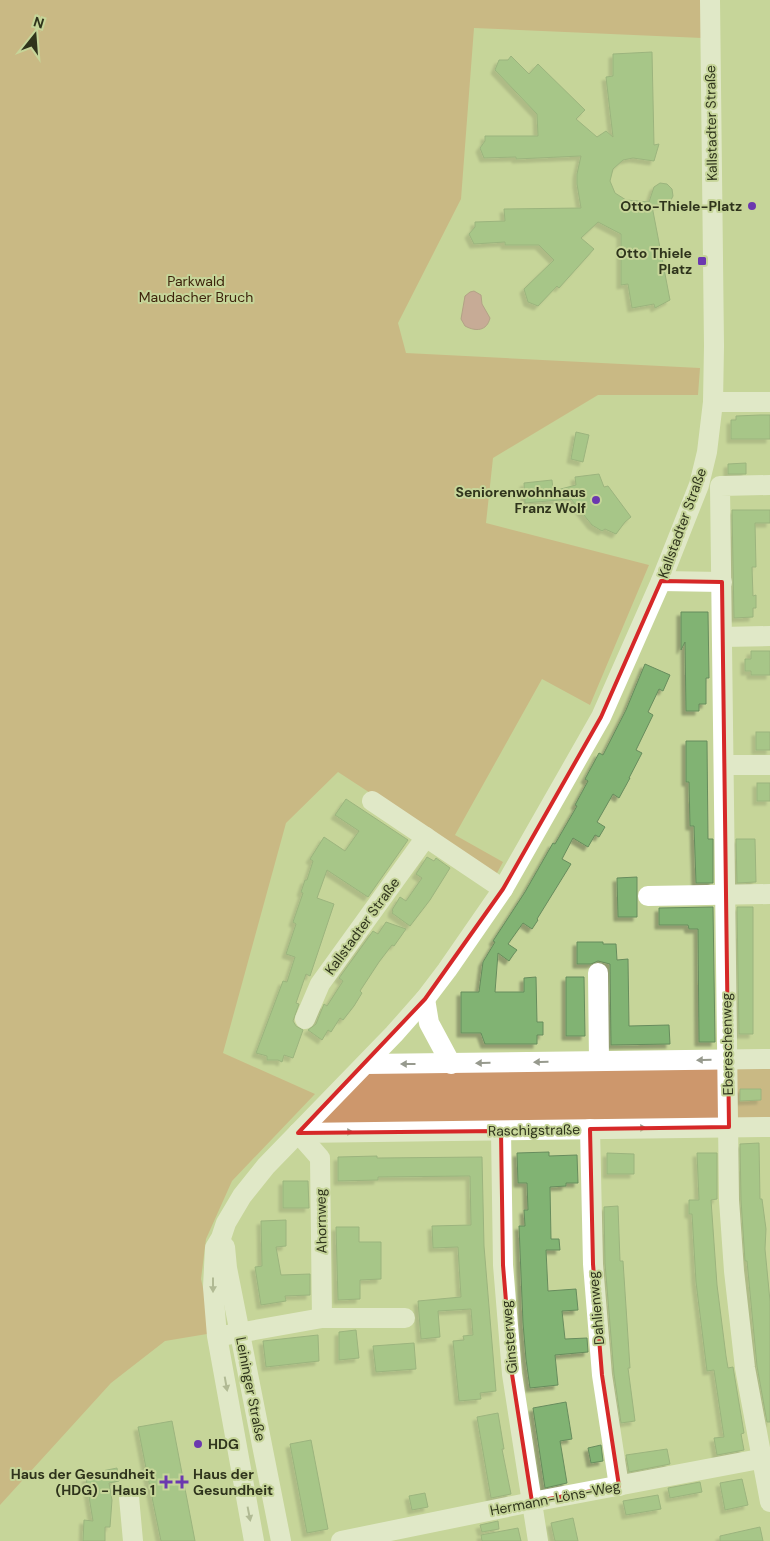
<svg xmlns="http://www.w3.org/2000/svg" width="770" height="1541" font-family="'DM Sans',sans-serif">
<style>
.green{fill:#cd976c}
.water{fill:#c87892;stroke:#9a646f}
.building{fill:#81b373;stroke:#678c5d;filter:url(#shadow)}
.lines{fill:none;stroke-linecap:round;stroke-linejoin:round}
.minor{stroke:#fff;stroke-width:20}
.oneway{fill:#979a8e}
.marked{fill:none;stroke:#d62828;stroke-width:4;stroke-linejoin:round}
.poi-dot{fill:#6b38af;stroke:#c6d599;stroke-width:2}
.labels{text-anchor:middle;stroke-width:4;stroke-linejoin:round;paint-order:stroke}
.street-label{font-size:14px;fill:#2f341c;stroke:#c6d599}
.poi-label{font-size:14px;font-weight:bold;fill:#2f341c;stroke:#c6d599;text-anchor:end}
.park-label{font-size:14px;fill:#3e240c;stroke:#c6d599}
</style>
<defs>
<filter id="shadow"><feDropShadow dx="-4" dy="4" stdDeviation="1" flood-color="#0004"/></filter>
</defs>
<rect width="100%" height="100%" fill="#c6d599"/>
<g class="green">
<polygon points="0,0 705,0 702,38 474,28 461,199 398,323 406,353 700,368 698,395 598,395 493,458 486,523 649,565 590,705 542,679 455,835 503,862 496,875 338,772 286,823 223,1053 315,1094 232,1181 206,1239 201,1279 213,1333 165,1341 111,1383 0,1505"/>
<polygon points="770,1059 770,1127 298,1133 366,1064"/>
</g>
<path class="water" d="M474,291L481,295L482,304L490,318C487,331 476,332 465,326L461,319L465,296L470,292Z"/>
<g class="building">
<polygon points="652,52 654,145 659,144 654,161 633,158 623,160 613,169 610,181 615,193 626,200 649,202 654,187 660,183 667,184 672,189 673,196 670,202 652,206 670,300 655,308 654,304 632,308 628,284 621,285 621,234 598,222 581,238 594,249 559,288 557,286 538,306 528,302 524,289 554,260 539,245 505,245 505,242 474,244 469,234 475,227 475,222 505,221 504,209 581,208 577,184 577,174 581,156 516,159 516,157 484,158 480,148 485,141 485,136 538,136 537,114 495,70 499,60 508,60 511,56 529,74 538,64 585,110 576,119 597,137 606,131 613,137 606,77 613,76 613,54"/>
<polygon points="760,415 770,415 770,439 731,439 731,420 736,420 736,416"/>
<polygon points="576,432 589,435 583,462 571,459"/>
<polygon points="746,463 746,474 728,474 728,464"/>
<polygon points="599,474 604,487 608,486 631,517 625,522 616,534 605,529 602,531 592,525 571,499 525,503 524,483 552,480 553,491 576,485 575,477"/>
<polygon points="732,510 770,510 770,523 755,523 756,567 752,567 753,596 756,595 756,608 753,608 753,617 734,618"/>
<polygon points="681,612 708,612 709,678 706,678 706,704 699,704 699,711 686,711 685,642 681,650"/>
<polygon points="751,651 770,651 770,675 751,675 751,671 745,671 745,659 751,659"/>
<polygon points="645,664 670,675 663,691 659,689 648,712 653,715 636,750 642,753 629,778 630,778 619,798 613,794 597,822 605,827 599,837 595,835 588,847 573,838 562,859 571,864 537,919 538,920 532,929 523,923 508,944 517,950 513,955 509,961 498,953 495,992 524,992 524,978 536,977 537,1022 543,1022 543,1035 537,1035 537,1044 485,1044 481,1033 461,1033 461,992 479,992 483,962 495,942 493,941 525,892 553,843 555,844 577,806 575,805 588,781 585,779 599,753 603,755 626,710"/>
<rect x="756" y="732" width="14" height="18"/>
<polygon points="686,741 707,741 708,839 713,839 713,883 696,883 694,826 690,826 689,782 686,782"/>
<rect x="757" y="783" width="13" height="18"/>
<polygon points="346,799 408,840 368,897 327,870 317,898 334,904 310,976 306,974 296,1003 299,1004 293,1021 296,1026 303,1030 293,1058 284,1055 282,1062 278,1060 267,1060 267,1056 256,1053 283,981 287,982 295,957 286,954 296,924 293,922 303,893 301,892 305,880 307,880 313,861 310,859 324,837 345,851 359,831 335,815"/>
<polygon points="736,839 755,839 756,882 737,883"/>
<polygon points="427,857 434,861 436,858 450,868 430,900 410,926 392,913 393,911 392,910 400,897 406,901 422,878 416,874"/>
<polygon points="637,877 637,917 618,917 617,878"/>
<polygon points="713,907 715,1042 699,1042 698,929 689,929 688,925 659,925 659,908"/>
<polygon points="737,907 753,907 753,1034 739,1034"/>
<polygon points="386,922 406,929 394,946 392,945 379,962 360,991 362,993 354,1006 343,1020 340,1018 331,1032 328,1030 322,1040 308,1030 316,1024 324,1004 327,1006 343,981 339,978 373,931 378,934"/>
<polygon points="577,942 603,942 603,944 616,944 617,960 628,959 629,1026 669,1025 670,1044 611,1045 610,964 598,961 591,964 577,964"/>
<polygon points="566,977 584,977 585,1036 566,1036"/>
<polygon points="740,1089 761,1089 761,1100 740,1101"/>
<polygon points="759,1143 760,1199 762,1199 766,1229 765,1249 770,1301 770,1422 767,1422 757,1366 747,1261 745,1261 741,1200 740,1144"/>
<polygon points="549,1152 549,1156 577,1155 578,1183 566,1183 566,1186 550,1187 551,1239 559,1239 560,1250 546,1250 548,1291 576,1289 578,1310 562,1311 565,1339 587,1338 588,1352 555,1355 558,1385 530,1388 526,1359 523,1323 519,1226 525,1226 524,1210 528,1210 527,1183 518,1183 517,1153"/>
<polygon points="607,1153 634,1154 634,1174 607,1174"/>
<polygon points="697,1153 717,1153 717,1199 711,1200 717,1285 726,1356 728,1368 733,1367 744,1433 741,1434 744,1450 717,1455 714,1438 724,1437 714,1370 707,1371 696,1282 692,1214 689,1214 689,1200 699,1200"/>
<polygon points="377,1156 377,1158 482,1157 484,1246 496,1391 480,1393 481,1399 459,1401 453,1341 464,1340 463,1336 473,1335 471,1309 438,1311 440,1337 421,1339 418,1301 461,1297 458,1247 433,1248 432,1226 471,1225 470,1176 378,1177 378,1180 338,1181 338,1157"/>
<polygon points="283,1181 308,1181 309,1208 283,1208"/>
<polygon points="618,1206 620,1261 623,1261 630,1368 628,1368 635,1421 621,1423 614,1374 605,1263 604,1207"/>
<polygon points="286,1220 286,1246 276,1247 281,1275 310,1274 310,1295 285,1296 286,1301 261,1305 255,1267 262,1266 261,1221"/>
<polygon points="336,1227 359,1227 359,1242 381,1242 381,1279 360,1280 360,1299 338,1300"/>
<polygon points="356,1330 359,1358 339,1360 339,1332"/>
<polygon points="318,1335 319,1361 266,1367 263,1341"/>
<polygon points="414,1343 416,1369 376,1372 373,1346"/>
<polygon points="566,1402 572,1439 560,1441 567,1483 545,1488 533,1408"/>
<polygon points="498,1413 504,1449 502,1449 511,1494 491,1498 477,1417"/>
<polygon points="172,1421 191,1520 195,1541 161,1541 145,1463 138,1427"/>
<polygon points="311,1440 328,1529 307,1533 290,1444"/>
<polygon points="601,1445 603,1461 591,1463 588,1448"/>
<polygon points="667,1449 670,1464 629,1472 626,1455"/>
<polygon points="117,1468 119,1481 109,1483 112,1500 110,1527 105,1527 105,1541 83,1541 84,1520 93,1521 86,1478 103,1475 102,1471"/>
<polygon points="742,1479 748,1505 725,1510 720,1483"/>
<polygon points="700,1482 702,1492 670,1498 668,1488"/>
<polygon points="425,1493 428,1507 412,1510 409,1496"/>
<polygon points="658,1495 661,1509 626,1515 623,1501"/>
<polygon points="573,1518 578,1541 555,1541 551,1523"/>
<polygon points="498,1521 499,1529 482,1532 480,1525"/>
<polygon points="760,1527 763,1541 720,1541 720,1536"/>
<polygon points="518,1528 521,1541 482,1541 481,1535"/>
</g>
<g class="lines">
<g class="minor">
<polyline points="713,402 770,402"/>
<polyline points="770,485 720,486 729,1200 734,1271 745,1368 770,1502"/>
<polyline points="661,581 722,582"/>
<polyline points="722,637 770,636"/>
<polyline points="724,765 770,765"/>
<polyline points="372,801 503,889"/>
<polyline points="648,896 770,894"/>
<polyline points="598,973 599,1061"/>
<polyline points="425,999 429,1023 451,1064"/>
<polyline points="305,1019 320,984 426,837"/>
<polyline points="366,1064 770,1059"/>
<polyline points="590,1129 593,1264 602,1375 619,1486"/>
<polyline points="501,1131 503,1265 512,1374 538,1541"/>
<polyline points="298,1133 770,1127"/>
<polyline points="298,1133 320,1158 322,1318"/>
<polyline points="225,1247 227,1268 281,1541"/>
<polyline points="227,1335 322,1318 405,1318"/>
<polyline points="129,1497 133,1541"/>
<polyline points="254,1541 217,1336 213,1287 215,1248 221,1238 226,1223 242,1196 266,1166 394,1034 425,999 447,970 503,889 601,717 661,581 699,485 707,452 713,402 714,346 710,0"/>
<polyline points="341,1541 532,1502 770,1457"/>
</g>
</g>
<defs><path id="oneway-solid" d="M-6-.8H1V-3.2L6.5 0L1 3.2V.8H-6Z" transform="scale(1.25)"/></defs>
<g class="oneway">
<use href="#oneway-solid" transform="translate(704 1060) rotate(179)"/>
<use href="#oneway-solid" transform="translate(541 1062) rotate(179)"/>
<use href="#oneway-solid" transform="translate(483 1063) rotate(179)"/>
<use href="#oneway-solid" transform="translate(408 1064) rotate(180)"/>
<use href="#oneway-solid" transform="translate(639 1128) rotate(-1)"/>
<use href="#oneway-solid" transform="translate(346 1132)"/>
<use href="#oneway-solid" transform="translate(213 1285) rotate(90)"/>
<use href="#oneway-solid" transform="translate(226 1384) rotate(80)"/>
<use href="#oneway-solid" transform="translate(249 1514) rotate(79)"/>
</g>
<path d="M0 0H770V1541H0ZM661,581L722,582L729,1127L590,1129L593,1264L602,1375L619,1486L532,1502L512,1374L503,1265L501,1131L298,1133L425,999L503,889L601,717Z" fill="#c6d599" fill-opacity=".55" fill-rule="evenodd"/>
<path class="marked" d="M661,581L722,582L729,1127L590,1129L593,1264L602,1375L619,1486L532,1502L512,1374L503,1265L501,1131L298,1133L425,999L503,889L601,717Z"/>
<g class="poi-dot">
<circle cx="752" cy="206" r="5"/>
<rect x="697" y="256" width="10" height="10" rx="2.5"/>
<circle cx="596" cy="500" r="5"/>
<circle cx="198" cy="1444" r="5"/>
<path d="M163.5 1474.5h5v5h5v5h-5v5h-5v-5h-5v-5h5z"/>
<path d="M179.5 1474.5h5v5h5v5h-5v5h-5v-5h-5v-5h5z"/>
</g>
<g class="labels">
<g class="street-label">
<text transform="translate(711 123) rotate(-91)" y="5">Kallstadter Straße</text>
<text transform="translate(682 523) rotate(-70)" y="5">Kallstadter Straße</text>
<text transform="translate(362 926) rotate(-54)" y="5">Kallstadter Straße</text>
<text transform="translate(727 1044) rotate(-91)" y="5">Ebereschenweg</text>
<text transform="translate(534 1130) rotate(-1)" y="5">Raschigstraße</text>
<text transform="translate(321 1221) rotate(-91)" y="5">Ahornweg</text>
<text transform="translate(596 1308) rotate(-95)" y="5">Dahlienweg</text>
<text transform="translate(509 1337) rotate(-95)" y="5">Ginsterweg</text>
<text transform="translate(251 1389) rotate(79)" y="5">Leininger Straße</text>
<text transform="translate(555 1498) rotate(-11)" y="5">Hermann-Löns-Weg</text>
</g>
<g class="poi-label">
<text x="742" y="211">Otto-Thiele-Platz</text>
<text x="692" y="258">Otto Thiele<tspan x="692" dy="16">Platz</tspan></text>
<text x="586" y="497">Seniorenwohnhaus<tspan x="586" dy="16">Franz Wolf</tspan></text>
<text x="208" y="1449" text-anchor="start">HDG</text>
<text x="155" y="1479">Haus der Gesundheit<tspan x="155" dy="16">(HDG) - Haus 1</tspan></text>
<text x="193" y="1479" text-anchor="start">Haus der<tspan x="193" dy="16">Gesundheit</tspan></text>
</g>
<g class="park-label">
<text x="196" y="286">Parkwald<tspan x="196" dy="16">Maudacher Bruch</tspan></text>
</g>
</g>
<g transform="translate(35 35) rotate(17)" stroke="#c6d599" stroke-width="4" paint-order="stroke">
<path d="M0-4L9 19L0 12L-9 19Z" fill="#2f341c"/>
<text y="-8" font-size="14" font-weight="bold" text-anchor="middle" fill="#2f341c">N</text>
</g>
</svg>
